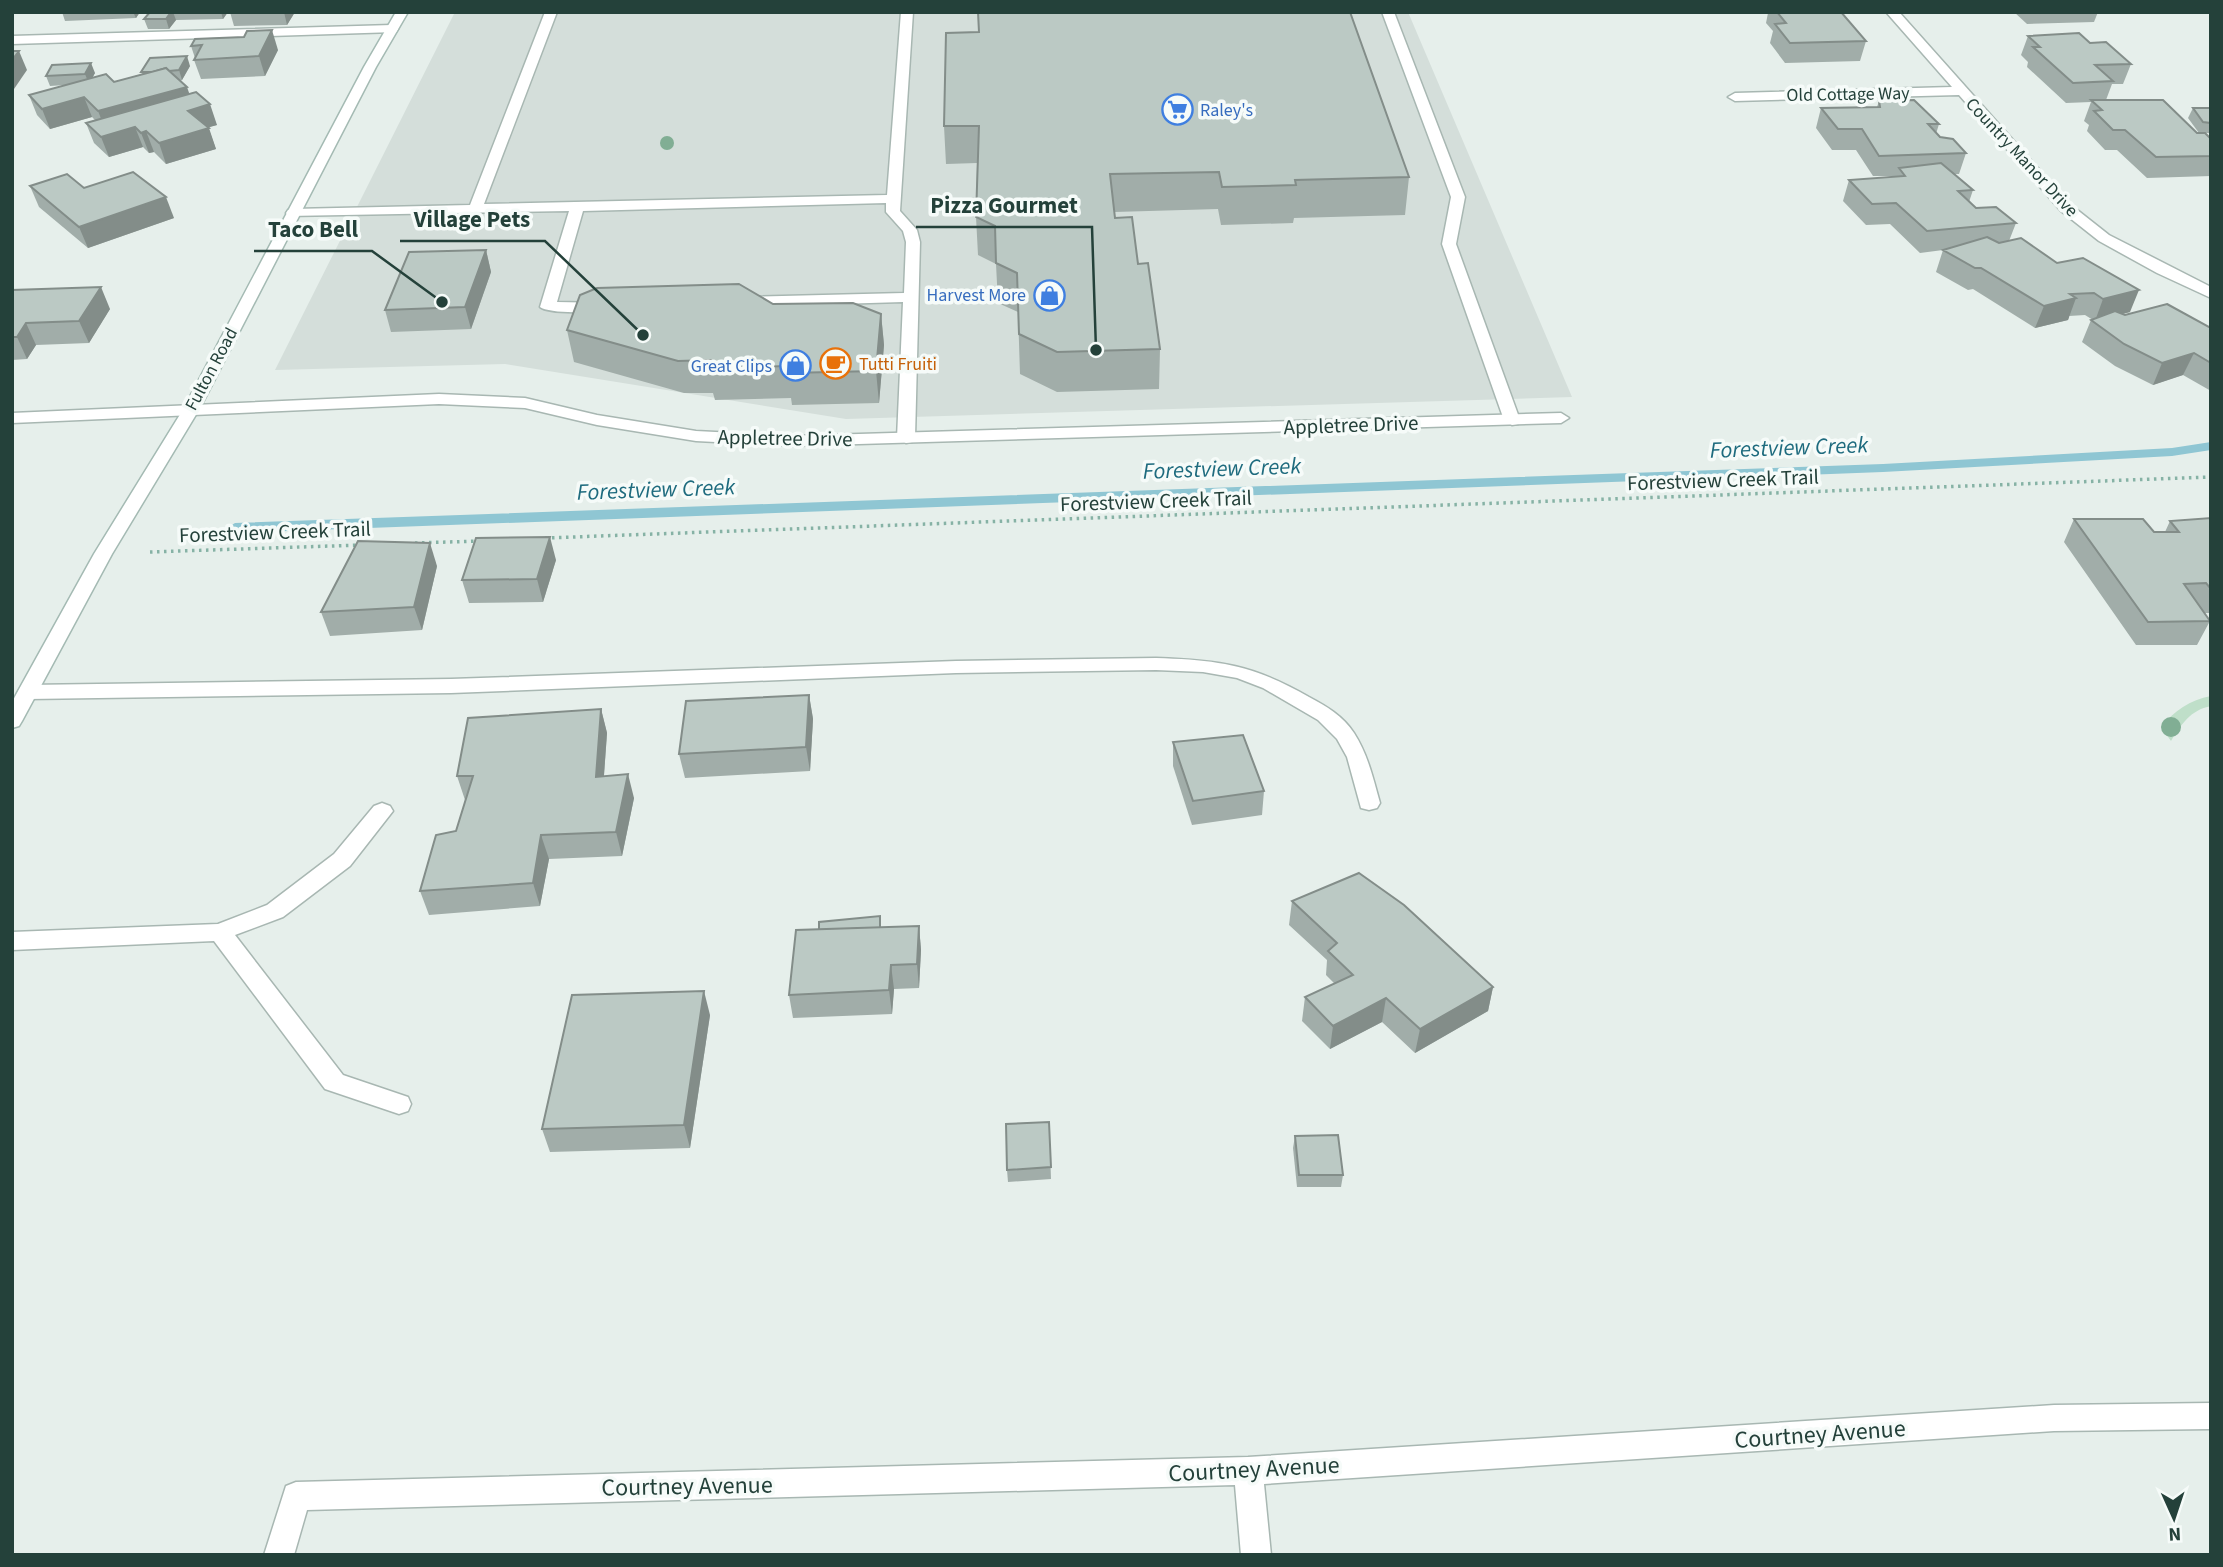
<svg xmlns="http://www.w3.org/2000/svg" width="2223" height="1567" font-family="'Source Sans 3',sans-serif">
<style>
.built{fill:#d4deda}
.green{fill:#bfdfc9}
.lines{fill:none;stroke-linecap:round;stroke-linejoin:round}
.stream{fill:#8fc6d3;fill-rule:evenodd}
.service-casing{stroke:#a8b7b2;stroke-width:3}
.minor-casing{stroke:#a8b7b2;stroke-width:3}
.secondary-casing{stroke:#a4bab3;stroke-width:3}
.path{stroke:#86b2a5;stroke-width:3.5;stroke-dasharray:2.5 4.5;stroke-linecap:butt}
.service{fill:#fff;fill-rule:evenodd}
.minor{fill:#fff;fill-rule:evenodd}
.secondary{fill:#fff;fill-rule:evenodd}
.tree{fill:#81ae94}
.wall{fill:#a1ada9}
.shaded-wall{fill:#838d89}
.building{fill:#bbc9c4;stroke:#838d89;stroke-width:2}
.labels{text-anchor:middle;stroke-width:7;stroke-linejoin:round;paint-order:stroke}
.far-street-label{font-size:18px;fill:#24413a;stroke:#f6fbf9}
.far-shop-label{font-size:18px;fill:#366cbe;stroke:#f6fbf9;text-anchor:end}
.far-food-label{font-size:18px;fill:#c56008;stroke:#f6fbf9;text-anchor:start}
.street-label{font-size:21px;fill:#24413a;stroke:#f6fbf9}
.water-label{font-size:23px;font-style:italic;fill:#1e6b7e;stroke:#f6fbf9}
.near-street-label{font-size:24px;fill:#24413a;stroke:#f6fbf9}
.leader{fill:none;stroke:#24413a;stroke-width:2.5}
.callout-dot{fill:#24413a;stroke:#f6fbf9;stroke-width:2.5}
.callout-label{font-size:23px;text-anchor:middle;font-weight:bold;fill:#24413a;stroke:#f6fbf9;stroke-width:7;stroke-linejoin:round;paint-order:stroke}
</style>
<rect width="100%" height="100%" fill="#e6efeb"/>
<polygon class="built" points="455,12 1408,12 1572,397 846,419 505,364 275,370"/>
<path class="green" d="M2211,696V706C2190,710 2181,725 2171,741L2161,727C2174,711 2190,700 2211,696Z"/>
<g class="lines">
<polygon class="stream" points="2211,442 2211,450 2172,456 1883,472 235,533 227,528 235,523 1883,464 2172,448"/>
<defs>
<g id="service">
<path d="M545,12H557L484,204L887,195L901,12H913L900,211L917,230L920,242L915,438L912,442L906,443L897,438L903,302L740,307L732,302L740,297L904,293L906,242L903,231L886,212V203L583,211L557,302L607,303L610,306C601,314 549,314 540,307L569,211L288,216L286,213L288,210L293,209L470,205Z"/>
<polygon points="1382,12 1394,12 1465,197 1456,244 1520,420 1518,424 1512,425 1504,420 1442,244 1451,197"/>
<polygon points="392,25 398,29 396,32 12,44 12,36"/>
<polygon points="382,803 390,806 393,811 350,866 283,917 235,935 343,1075 408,1097 411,1104 408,1111 399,1114 325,1089 214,941 12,950 12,932 218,924 267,905 334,854 374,806"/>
</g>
<g id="minor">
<polygon points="1886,12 1899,12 2071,205 2109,235 2211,287 2211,298 2157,273 2099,241 2061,211 1959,95 1735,101 1728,97 1735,93 1952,87"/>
<polygon points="439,394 525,398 597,415 696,431 792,436 1561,413 1569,418 1561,423 792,446 696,441 597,425 525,408 439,404 12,423 12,413"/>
<path d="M1156,658C1219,660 1254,665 1309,697C1326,706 1343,716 1354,733C1368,755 1373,778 1380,803L1377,808L1369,810L1361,808L1347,757L1337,739L1318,720L1263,688L1237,678L1203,672L1156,670L956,673L451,693L28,699L21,697L18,692L21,687L28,685L451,679L956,661Z"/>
<polygon points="2211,1403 2211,1429 2054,1431 1264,1484 1271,1555 1241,1555 1235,1485 307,1510 294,1555 264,1555 286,1486 296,1482 1248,1457 2054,1405"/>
</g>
<polygon id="secondary" points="396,12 408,12 376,67 200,408 112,554 22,721 19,726 12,728 12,702 94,554 184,408 364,67"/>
</defs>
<use href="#service" class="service-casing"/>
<use href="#minor" class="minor-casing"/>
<use href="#secondary" class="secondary-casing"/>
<g class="path">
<polyline points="545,538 2211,477"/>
<polyline points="415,543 480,541"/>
<polyline points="150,552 361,545"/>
</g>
<use href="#service" class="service"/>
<use href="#minor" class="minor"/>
<use href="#secondary" class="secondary"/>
</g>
<g class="tree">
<circle cx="667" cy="143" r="7"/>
<circle cx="2171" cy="727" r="10"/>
</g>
<g class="wall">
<polygon points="62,12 140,12 136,18 65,21"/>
<polygon points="150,12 228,12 223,19 176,20 169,29 148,29 144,19"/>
<polygon points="230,12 295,12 287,25 234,26"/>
<polygon points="1751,12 1841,12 1866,41 1860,61 1785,63 1770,43 1773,31 1766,23 1768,13"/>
<polygon points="2014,12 2098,12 2094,22 2027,24"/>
<polygon points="979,32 1409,177 1405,215 1294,218 1293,223 1221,225 1218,209 1114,212 1115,218 1138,264 1160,349 1159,389 1057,392 1020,374 1018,312 998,303 996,264 978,255 976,217 977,163 946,164 944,126"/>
<polygon points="2028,36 2090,43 2131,64 2123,84 2112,84 2106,100 2211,139 2211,176 2147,178 2117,150 2105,150 2087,131 2089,125 2084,121 2091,102 2066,103 2027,67 2028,62 2021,55"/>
<polygon points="195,39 278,50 265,76 201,79 194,60 195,58 191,46"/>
<polygon points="190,66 182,80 180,81 189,94 217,125 208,127 216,149 166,164 154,152 149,153 143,147 109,157 94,143 86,123 95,120 92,117 50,129 37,115 29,95 65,85 50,86 46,76 95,73 92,78 114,82 142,74 141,72"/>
<polygon points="1879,101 1939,124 1936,134 1940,137 1966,153 1959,174 1953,174 1973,190 1969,202 1976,208 2016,223 2009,241 2130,312 2122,314 2125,315 2211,328 2211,391 2183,375 2153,385 2115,366 2082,342 2091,320 2093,320 2085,315 2069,316 2068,320 2035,328 1973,289 1968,290 1936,272 1943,250 1920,253 1890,224 1866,225 1843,201 1849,180 1896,177 1897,176 1873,176 1856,150 1832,150 1816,128 1821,108 1877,107"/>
<polygon points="2193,108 2211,108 2211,133 2199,133 2188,118"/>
<polygon points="30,186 84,188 174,218 88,248 39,207"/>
<polygon points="486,250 491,272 471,329 391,332 385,310"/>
<polygon points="12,290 110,309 89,343 36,345 27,359 12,360"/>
<polygon points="773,304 881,314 884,345 879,403 792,405 791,398 715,400 713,393 684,393 574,362 567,330"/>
<polygon points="2211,518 2211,613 2204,613 2210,621 2197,645 2136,645 2064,542 2074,519 2154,532 2165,532 2170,521"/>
<polygon points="556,560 543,602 469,603 462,580"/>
<polygon points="437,566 422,630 330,636 321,612"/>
<polygon points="809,695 813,719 810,771 685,778 679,754"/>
<polygon points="601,709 607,733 604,776 634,798 622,856 549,859 540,906 429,915 420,891 456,831 466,800 465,800 457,776"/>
<polygon points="1173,742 1264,791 1262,815 1192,825 1173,766"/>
<polygon points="1292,901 1493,987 1488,1011 1415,1053 1382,1022 1330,1049 1302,1021 1305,997 1335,984 1326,975 1327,960 1289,925"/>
<polygon points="919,926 921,950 919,988 894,989 892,1014 793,1018 789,995 819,930"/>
<polygon points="710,1015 690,1148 550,1152 542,1129"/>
<polygon points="1049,1122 1051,1179 1008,1182 1007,1170"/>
<polygon points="1295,1136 1343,1175 1341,1187 1297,1187 1293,1148"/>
</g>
<g class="shaded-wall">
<polygon points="133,12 140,12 136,18"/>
<polygon points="171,12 173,12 176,20 169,29 166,19"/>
<polygon points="221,12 228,12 223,19"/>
<polygon points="284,12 295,12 287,25"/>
<polygon points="272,30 278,50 265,76 259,56"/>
<polygon points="19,51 27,70 14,89 12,83 12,60"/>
<polygon points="187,56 190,66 182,80 179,70"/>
<polygon points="91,63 95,73 89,84 85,74"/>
<polygon points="187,87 194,107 106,131 98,111"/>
<polygon points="84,97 92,117 50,129 42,109"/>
<polygon points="210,104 217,125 196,131 188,111"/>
<polygon points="135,127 143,147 109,157 101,137"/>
<polygon points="209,128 216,149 166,164 159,143"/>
<polygon points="146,131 154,152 149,153 141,133"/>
<polygon points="166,197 174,218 88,248 79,227"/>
<polygon points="486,250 491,272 471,329 465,307"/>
<polygon points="101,287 110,309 89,343 79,321"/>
<polygon points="2139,290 2130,312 2095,321 2103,299"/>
<polygon points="2076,298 2068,320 2035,328 2044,306"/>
<polygon points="881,314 884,345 879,403 876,371"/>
<polygon points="26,323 36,345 27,359 17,337"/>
<polygon points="2194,353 2183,375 2153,385 2162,363"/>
<polygon points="550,537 556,560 543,602 537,579"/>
<polygon points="430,543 437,566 422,630 414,607"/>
<polygon points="809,695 813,719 810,771 806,747"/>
<polygon points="601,709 607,733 602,801 596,777"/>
<polygon points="628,774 634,798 622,856 616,832"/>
<polygon points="541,835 549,859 540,906 533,883"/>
<polygon points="919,926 921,950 919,988 917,964"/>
<polygon points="891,965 894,989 892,1014 889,990"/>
<polygon points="1493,987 1488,1011 1415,1053 1420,1029"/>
<polygon points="704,991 710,1015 690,1148 684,1125"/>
<polygon points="1386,998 1382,1022 1330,1049 1333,1026"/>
</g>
<g class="building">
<polygon points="150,12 171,12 166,19 144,19"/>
<polygon points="978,12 1350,12 1409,177 1295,180 1296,185 1222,187 1219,172 1110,174 1115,218 1132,217 1138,264 1148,263 1160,349 1057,352 1019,334 1017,273 996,263 995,226 976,217 979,126 944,126 946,33 979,32"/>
<polygon points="1777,12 1841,12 1866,41 1790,43 1775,24 1786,23"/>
<polygon points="272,30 259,56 194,60 202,45 191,46 195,39 244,37 247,31"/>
<polygon points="2079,33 2090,43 2106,42 2131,64 2095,65 2113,81 2073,83 2033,47 2040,47 2028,36"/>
<polygon points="12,51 19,51 12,60"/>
<polygon points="187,56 179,70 169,71 166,68 153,72 141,72 150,58"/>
<polygon points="91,63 85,74 46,76 52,65"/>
<polygon points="166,68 187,87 98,111 84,97 42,109 29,95 106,74 114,82"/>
<polygon points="196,92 210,104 188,111 209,128 159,143 146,131 141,133 135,127 101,137 86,123"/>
<polygon points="1914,100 1939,124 1928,124 1940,137 1953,139 1966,153 1879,156 1862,129 1838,129 1821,108 1880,107 1879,101"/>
<polygon points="2091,100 2163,100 2197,133 2205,133 2211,139 2211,156 2156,157 2125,130 2113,130 2094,111 2102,110"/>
<polygon points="2193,108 2211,108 2211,123 2203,122"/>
<polygon points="1941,163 1973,190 1958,191 1976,208 1996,207 2016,223 1927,231 1896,203 1872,204 1849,180 1905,176 1899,168"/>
<polygon points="133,172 166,197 79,227 30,186 67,174 84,188"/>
<polygon points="1987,237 1999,243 2021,238 2057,263 2083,258 2139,290 2103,299 2094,293 2070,294 2076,298 2044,306 1981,268 1975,268 1943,250"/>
<polygon points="486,250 465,307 385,310 409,252"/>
<polygon points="739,284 773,304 853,303 881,314 876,371 788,373 788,366 709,368 711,360 678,361 567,330 580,295 597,288"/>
<polygon points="101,287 79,321 26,323 17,337 12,337 12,290"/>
<polygon points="2167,304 2211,328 2211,363 2194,353 2162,363 2124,344 2091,320 2115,311 2125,315"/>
<polygon points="2211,518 2211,589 2206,583 2184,584 2210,621 2148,622 2074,519 2143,519 2154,532 2179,532 2170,521"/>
<polygon points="550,537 537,579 462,580 476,538"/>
<polygon points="358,541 430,543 414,607 321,612"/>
<polygon points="809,695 806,747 679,754 686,701"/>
<polygon points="601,709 596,777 628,774 616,832 541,835 533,883 420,891 436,835 456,831 473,776 457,776 468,718"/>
<polygon points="1243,735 1264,791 1193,801 1173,742"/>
<polygon points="1359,873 1404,905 1493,987 1420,1029 1386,998 1333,1026 1305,997 1353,975 1328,951 1337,943 1292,901"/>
<polygon points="880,916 880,928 819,930 819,922"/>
<polygon points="919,926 917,964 891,965 889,990 789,995 796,930"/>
<polygon points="704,991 684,1125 542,1129 572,995"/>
<polygon points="1049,1122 1051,1167 1007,1170 1006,1124"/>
<polygon points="1338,1135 1343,1175 1299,1175 1295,1136"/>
</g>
<defs>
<symbol id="supermarket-ring" viewBox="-11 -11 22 22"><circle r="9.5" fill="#f6fbf9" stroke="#3f7fe0" stroke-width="1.5"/><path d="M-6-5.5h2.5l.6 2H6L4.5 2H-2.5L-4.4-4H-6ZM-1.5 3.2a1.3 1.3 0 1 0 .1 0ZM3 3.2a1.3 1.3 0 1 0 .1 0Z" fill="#3f7fe0"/></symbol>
<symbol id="shop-ring" viewBox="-11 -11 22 22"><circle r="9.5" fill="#f6fbf9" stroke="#3f7fe0" stroke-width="1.5"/><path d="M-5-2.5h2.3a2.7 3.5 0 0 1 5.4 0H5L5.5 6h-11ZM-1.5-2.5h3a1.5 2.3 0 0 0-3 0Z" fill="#3f7fe0"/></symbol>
<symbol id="cafe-ring" viewBox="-11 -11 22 22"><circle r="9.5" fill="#f6fbf9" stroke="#e8710a" stroke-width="1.5"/><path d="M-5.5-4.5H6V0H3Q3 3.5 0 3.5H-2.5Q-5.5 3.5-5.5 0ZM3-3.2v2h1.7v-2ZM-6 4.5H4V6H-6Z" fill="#e8710a"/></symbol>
</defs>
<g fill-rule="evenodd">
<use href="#supermarket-ring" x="1160" y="92" width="35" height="35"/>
<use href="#shop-ring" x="1032" y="278" width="35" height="35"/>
<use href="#cafe-ring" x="818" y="346" width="35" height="35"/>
<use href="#shop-ring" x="778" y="348" width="35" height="35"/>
</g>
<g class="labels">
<g class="far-street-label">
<text transform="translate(1848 94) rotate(-1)" y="6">Old Cottage Way</text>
<text transform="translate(2022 157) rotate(47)" y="6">Country Manor Drive</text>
<text transform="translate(211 369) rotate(-62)" y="6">Fulton Road</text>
</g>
<g class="far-shop-label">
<text x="1200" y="116" text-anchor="start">Raley's</text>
<text x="1026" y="301">Harvest More</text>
<text x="772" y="372">Great Clips</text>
</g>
<g class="far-food-label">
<text x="859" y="370">Tutti Fruiti</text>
</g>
<g class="street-label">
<text transform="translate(1351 425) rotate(-2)" y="7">Appletree Drive</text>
<text transform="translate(785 438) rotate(1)" y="7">Appletree Drive</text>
<text transform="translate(1723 480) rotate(-2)" y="7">Forestview Creek Trail</text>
<text transform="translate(1156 501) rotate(-2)" y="7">Forestview Creek Trail</text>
<text transform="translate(275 532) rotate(-2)" y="7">Forestview Creek Trail</text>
</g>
<g class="water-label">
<text transform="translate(1789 447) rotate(-2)" y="8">Forestview Creek</text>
<text transform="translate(1222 468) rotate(-2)" y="8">Forestview Creek</text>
<text transform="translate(656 489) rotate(-2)" y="8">Forestview Creek</text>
</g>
<g class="near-street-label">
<text transform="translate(1820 1434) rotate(-4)" y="8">Courtney Avenue</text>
<text transform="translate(1254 1469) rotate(-3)" y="8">Courtney Avenue</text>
<text transform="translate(687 1486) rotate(-1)" y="8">Courtney Avenue</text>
</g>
</g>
<path class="leader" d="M1096 350L1092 227H916M643 335L545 241H400M442 302L372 251H254"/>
<g class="callout-dot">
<circle cx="1096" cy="350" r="7"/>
<circle cx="643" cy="335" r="7"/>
<circle cx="442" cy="302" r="7"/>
</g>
<g class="callout-label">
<text x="1004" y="213">Pizza Gourmet</text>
<text x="472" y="227">Village Pets</text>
<text x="313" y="237">Taco Bell</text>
</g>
<rect width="2223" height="1567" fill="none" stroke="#24413a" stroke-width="28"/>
<g transform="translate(2174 1518) rotate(177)" stroke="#f6fbf9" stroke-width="5" paint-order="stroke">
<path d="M0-5L12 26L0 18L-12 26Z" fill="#24413a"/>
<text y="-10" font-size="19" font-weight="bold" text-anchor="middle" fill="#24413a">N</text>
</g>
</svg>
